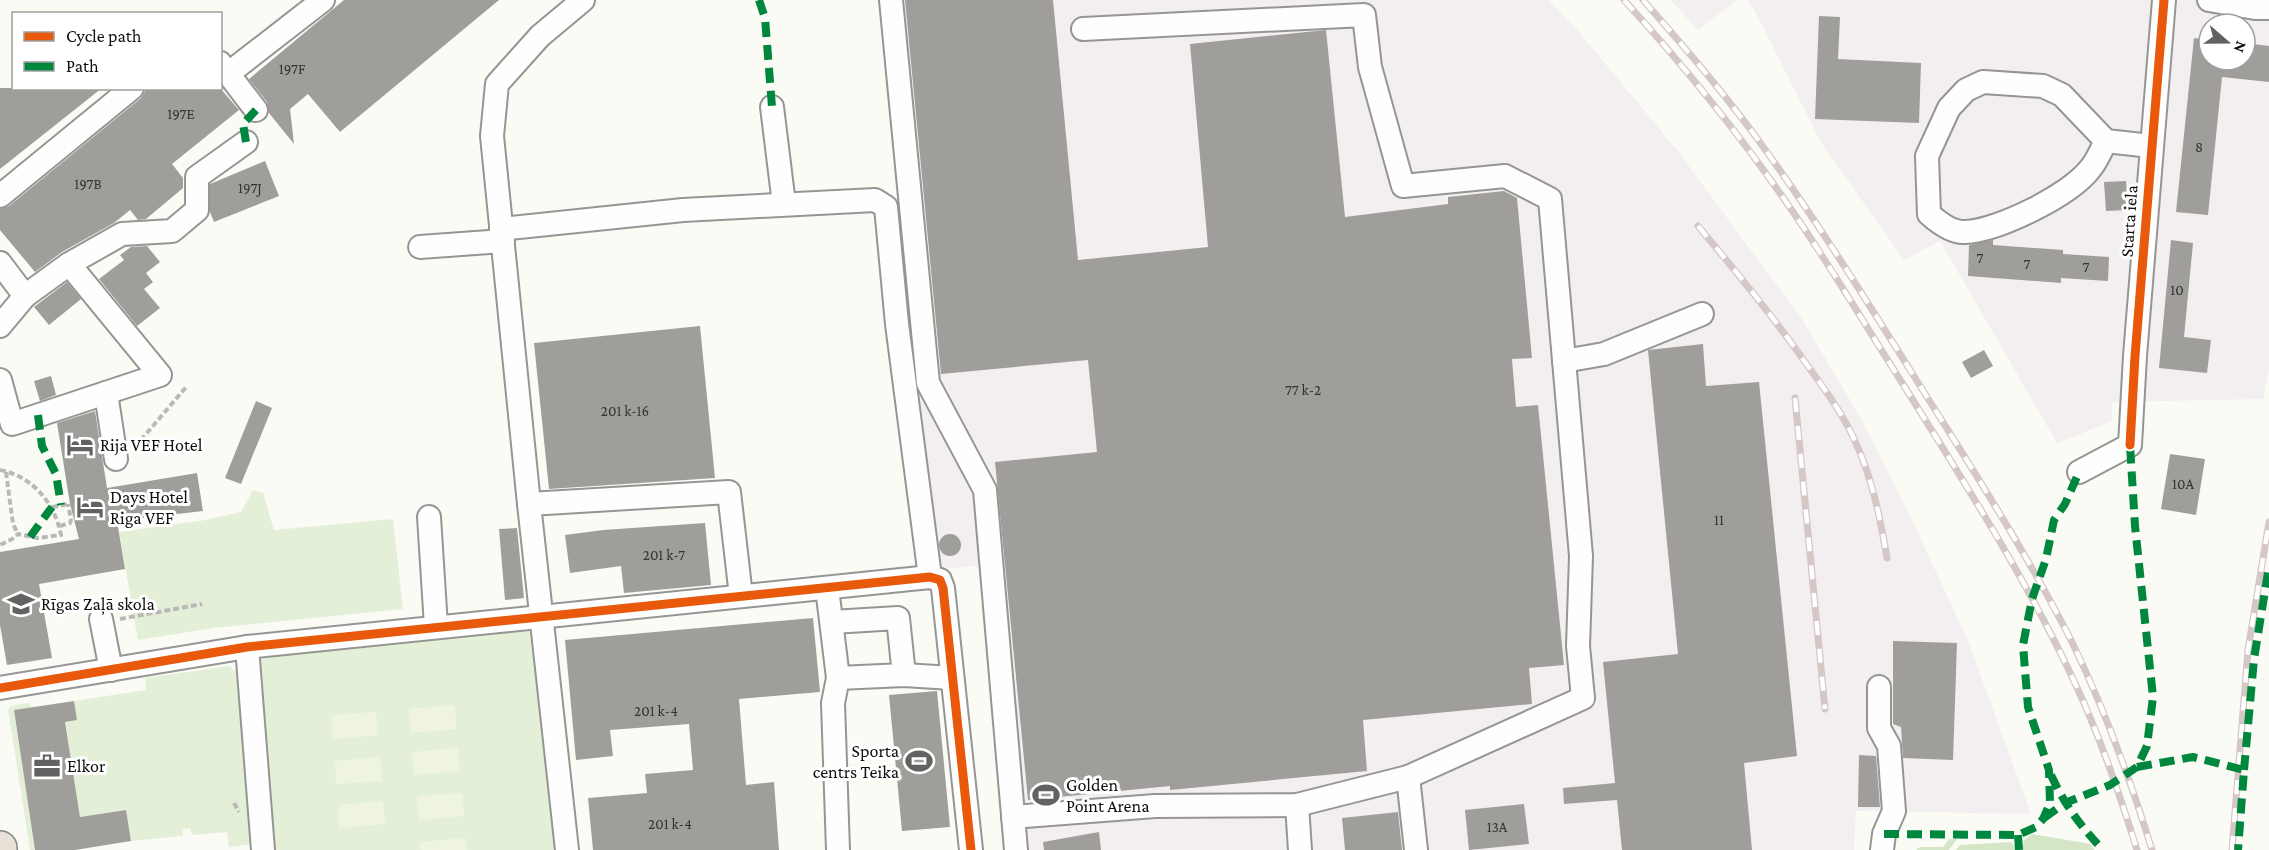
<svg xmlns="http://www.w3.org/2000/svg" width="2269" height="850" font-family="'Crimson Pro',serif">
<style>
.industrial{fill:#f3eff1;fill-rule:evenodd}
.green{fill:#e4efd8}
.forest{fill:#d5e6c6}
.pitch{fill:#eef4e1}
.building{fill:#9f9e9b}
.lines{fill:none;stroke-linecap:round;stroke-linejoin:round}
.minor-casing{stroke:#959593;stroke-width:26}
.highway-casing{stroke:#838380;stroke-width:36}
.path{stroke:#b9b9b8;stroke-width:4;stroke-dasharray:6 3;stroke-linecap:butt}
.minor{stroke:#fefefe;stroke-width:22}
.highway{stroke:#e8e1d8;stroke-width:33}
.rail-casing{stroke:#d6c7c7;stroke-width:7}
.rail{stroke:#fff;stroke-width:4.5;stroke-dasharray:14;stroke-linecap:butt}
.quiet{stroke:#00873e;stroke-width:8;stroke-dasharray:15 8;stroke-linecap:butt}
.cycleway-casing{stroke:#fff;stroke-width:13}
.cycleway{stroke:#e8590c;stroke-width:9}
.labels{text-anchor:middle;stroke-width:6;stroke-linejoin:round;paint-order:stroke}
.number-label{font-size:15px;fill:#333332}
.street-label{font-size:18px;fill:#0f0f0f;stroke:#fff}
.poi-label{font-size:18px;fill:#0f0f0f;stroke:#fff;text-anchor:start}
</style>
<rect width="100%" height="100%" fill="#fbfbf6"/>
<g class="industrial">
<polygon points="884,0 1548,0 1579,32 1677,150 1802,319 1860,417 1913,522 1969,643 2031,814 1856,811 1854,850 1008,850 979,566 938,569 916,356"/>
<polygon points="1671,0 1737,0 1698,30"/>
<path d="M1747,0H2269V369L2263,399L2112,402V421L2057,443L1940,241L1904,260L1820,141L1757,15ZM2209,24H2245V60H2209Z"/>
</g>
<g class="green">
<polygon points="253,490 263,493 274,530 393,519 403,609 214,628 138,640 119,532 206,520 241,512"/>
<polygon points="532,630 555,850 275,850 259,657"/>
<polygon points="229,666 237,673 253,844 229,847 227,832 192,835 190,828 183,829 183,836 131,841 126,810 80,817 65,722 77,720 74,701 146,690 145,678"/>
<polygon points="29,703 32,708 14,711 35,850 30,850 8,709 11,706"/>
</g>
<g class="forest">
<polygon points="2032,834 2091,844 2094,850 2022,850 2024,840"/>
<polygon points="1949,839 1957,839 1949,850 1916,850 1920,847 1943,847"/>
<polygon points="2011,842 2018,850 1956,850 1960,845"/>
</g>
<g class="pitch">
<polygon points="455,705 456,729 411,733 409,709"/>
<polygon points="376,712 378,735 333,739 331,715"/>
<polygon points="458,748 459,771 414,775 412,752"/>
<polygon points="380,757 382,781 336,784 335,761"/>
<polygon points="462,793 464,816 419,820 417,796"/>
<polygon points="383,801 385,824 339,828 338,805"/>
<polygon points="465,838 467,850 421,850 420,842"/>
</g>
<g class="building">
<polygon points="344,0 499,0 340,132 308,94 290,109 294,144 269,113 267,102 249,79"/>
<polygon points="905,0 1053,0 1078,260 1208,247 1190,44 1326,30 1345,217 1448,204 1448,197 1504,191 1517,198 1532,358 1512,359 1516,407 1538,405 1564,665 1529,668 1532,704 1363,720 1367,771 1170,790 1170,786 1028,800 995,462 1097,452 1088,360 941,374"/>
<polygon points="1819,16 1840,17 1838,59 1921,63 1919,123 1815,119"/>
<polygon points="2194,38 2209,40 2209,60 2245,60 2245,43 2269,46 2269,82 2222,77 2208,215 2176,212"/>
<polygon points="0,88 102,88 0,169"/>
<polygon points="147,88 220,88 239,110 172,164 183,178 183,188 146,219 138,220 130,210 114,223 62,252 35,272 0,230 0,209 9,206 141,98"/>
<polygon points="265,161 279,196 214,222 210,212 210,184"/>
<polygon points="2126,181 2128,210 2106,211 2104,182"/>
<polygon points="1993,240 1993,245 2063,250 2063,254 2109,257 2108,281 2061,278 2061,283 1968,276 1969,245"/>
<polygon points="2171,240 2193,243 2184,337 2211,340 2207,373 2159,368"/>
<polygon points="147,246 160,262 146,273 153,282 144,289 160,308 137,326 99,279 124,260 120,255 131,247"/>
<polygon points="67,282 81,299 49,325 34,307"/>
<polygon points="700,326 715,478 549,489 534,343"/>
<polygon points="1703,344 1706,386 1759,382 1797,756 1744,763 1752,850 1622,850 1617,800 1564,804 1563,788 1615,783 1603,662 1678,654 1648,350"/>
<polygon points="1984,350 1993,366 1971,378 1962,362"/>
<polygon points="51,376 56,395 40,401 34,381"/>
<polygon points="256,401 272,408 241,484 225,478"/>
<polygon points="95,411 107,488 197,473 203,511 117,521 125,569 39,584 52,658 7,665 0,625 0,552 79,539 70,504 57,423"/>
<polygon points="2170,454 2205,459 2196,515 2161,509"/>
<polygon points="705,523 711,585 624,593 621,566 570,573 565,535 603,530"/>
<polygon points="517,528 524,598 505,600 499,529"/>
<circle cx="950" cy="545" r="11"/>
<polygon points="813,618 820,692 739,699 746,785 774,782 779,850 593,850 588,798 647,793 645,774 693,770 689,724 610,730 613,756 576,760 565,640"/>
<polygon points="1893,641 1957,643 1953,760 1903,758 1901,727 1893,724"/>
<polygon points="937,691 950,827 902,831 889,695"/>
<polygon points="74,701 77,720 65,722 80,817 126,810 131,841 75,850 35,850 14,710"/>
<polygon points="1859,755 1876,756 1880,807 1858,807"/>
<polygon points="1524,804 1529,844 1469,850 1465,810"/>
<polygon points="1398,812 1402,850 1345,850 1342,818"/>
<polygon points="1099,832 1101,850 1044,850 1043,842"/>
</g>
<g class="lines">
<defs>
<g id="minor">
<polyline points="891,0 928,383 985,490 1016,850"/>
<polyline points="2209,0 2255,8 2269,8"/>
<polyline points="220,63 256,110"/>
<polyline points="229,73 323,0"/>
<polyline points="772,107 784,204"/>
<path d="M2106,141C2101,150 2097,161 2090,169C2070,195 1998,231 1965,232C1952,233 1938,222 1929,214L1927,156L1949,108L1966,90L1983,82L2043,86L2062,95L2106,141L2151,146"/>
<polyline points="0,196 132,88"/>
<polyline points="501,229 683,210 875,200 886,207 897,324 930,577"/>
<polyline points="420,247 503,241"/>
<polyline points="0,263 25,296 69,264 122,234 172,231 197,210 197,177 246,142"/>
<polyline points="0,326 25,296"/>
<polyline points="1564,361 1604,354 1702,314"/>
<polyline points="0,380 12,424 160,375 69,264"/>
<polyline points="106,393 116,459"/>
<polyline points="2079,472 2130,445 2135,356 2164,0"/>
<polyline points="529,504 729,492 741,596"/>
<polyline points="429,517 436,626"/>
<polyline points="827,588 838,678 833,703 838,850"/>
<polyline points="101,619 111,670"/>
<polyline points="832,622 898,618 904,675"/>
<polyline points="247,647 263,850"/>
<polyline points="838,678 904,675 952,678"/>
<polyline points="1879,687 1879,728 1889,746 1894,811 1884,834 1882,850"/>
<polyline points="0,688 247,647 930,577 940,580 943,588 971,850"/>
<polyline points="1408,777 1416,850"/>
<polyline points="1297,805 1300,850"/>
<polyline points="1013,817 1155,806 1297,805 1408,777 1583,698 1578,646 1581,556 1550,199 1505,176 1403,186 1370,67 1364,15 1083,29"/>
<polyline points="567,850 529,504 492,136 497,84 540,36 583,0"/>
</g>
<polyline id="highway" points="0,848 0,850"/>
</defs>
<use href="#minor" class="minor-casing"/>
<use href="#highway" class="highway-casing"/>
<g class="path">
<polyline points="135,447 187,386"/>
<path d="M0,470C32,476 55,503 61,535L37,538L18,534L12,539L0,545"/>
<polyline points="6,472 13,524 18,534"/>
<polyline points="52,507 69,504"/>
<polyline points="60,526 70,523 71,520 68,504"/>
<polyline points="120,619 202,604"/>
<polyline points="234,803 239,812"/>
</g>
<use href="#minor" class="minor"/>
<use href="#highway" class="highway"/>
<defs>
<g id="rail">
<path d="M1624,0C1685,67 1742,137 1793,212C1831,267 1865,325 1901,381C1962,479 2025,576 2074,681C2100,736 2119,792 2137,850"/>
<path d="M1643,0C1687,50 1731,101 1769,155C1820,226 1866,300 1912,373C1967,461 2024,548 2071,640C2104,708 2130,778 2152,850"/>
<path d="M1698,226C1735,270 1772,315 1805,362C1823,387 1842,412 1854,439C1872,477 1880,517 1887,558"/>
<polyline points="1795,398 1825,709"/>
<polyline points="2232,850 2248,650 2269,522"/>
</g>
</defs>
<use href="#rail" class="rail-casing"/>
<use href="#rail" class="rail"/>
<g class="quiet">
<polyline points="759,0 765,18 772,107"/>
<polyline points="246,142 243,124 256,110"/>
<polyline points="38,415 42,446 56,474 61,505"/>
<polyline points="30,537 52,507"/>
<polyline points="2137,767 2193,757 2244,770 2238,850"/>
<polyline points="2244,770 2254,659 2269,566"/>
<path d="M2051,775C2066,807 2079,824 2103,850"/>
<polyline points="2044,818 2065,803 2110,785 2137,767 2147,746 2153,697 2135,526 2130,445"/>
<polyline points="1884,834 2018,835 2036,827 2043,819 2050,803 2049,770 2028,707 2023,645 2032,599 2046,559 2054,520 2065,504 2079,472"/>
<polyline points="2018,835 2019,850"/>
</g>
<defs>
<g id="cycleway">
<polyline points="2130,445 2135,356 2164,0"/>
<polyline points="0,688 247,647 930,577 940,580 943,588 971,850"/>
</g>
</defs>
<use href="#cycleway" class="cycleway-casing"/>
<use href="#cycleway" class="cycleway"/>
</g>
<defs>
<symbol id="hotel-bare" viewBox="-9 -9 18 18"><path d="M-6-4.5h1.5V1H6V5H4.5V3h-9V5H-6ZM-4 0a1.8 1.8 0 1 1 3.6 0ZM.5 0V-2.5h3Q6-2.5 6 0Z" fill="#626260" stroke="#fff" stroke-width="2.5" paint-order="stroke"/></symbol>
<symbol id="school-bare" viewBox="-9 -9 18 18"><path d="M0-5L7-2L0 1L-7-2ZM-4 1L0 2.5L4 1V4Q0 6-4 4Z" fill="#626260" stroke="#fff" stroke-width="2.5" paint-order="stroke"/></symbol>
<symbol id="stadium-bare" viewBox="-9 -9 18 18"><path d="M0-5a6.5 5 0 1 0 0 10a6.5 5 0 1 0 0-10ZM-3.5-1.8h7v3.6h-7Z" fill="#626260" stroke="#fff" stroke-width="2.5" paint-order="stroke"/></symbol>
<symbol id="office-bare" viewBox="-9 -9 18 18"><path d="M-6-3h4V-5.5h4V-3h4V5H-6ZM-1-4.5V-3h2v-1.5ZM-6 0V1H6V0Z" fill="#626260" stroke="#fff" stroke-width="2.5" paint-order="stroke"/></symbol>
</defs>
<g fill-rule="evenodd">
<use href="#hotel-bare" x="61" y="426" width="38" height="38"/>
<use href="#hotel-bare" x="71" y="488" width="38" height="38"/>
<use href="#school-bare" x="2" y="585" width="38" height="38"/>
<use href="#stadium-bare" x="900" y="742" width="38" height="38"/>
<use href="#office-bare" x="28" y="747" width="38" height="38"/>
<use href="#stadium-bare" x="1027" y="776" width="38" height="38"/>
</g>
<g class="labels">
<g class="number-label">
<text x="292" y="74">197F</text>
<text x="181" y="119">197E</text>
<text x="2199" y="152">8</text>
<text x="88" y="189">197B</text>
<text x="250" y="193">197J</text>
<text x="1980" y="263">7</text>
<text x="2027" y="269">7</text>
<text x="2086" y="272">7</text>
<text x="2177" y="295">10</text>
<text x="1303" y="395">77 k-2</text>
<text x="625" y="416">201 k-16</text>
<text x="2183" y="489">10A</text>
<text x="1719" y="525">11</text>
<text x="664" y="560">201 k-7</text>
<text x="656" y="716">201 k-4</text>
<text x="670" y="829">201 k-4</text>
<text x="1497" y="832">13A</text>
</g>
<g class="street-label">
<text transform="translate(2129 221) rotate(-86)" y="6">Starta iela</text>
</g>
<g class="poi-label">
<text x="100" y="451">Rija VEF Hotel</text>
<text x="110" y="503">Days Hotel<tspan x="110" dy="21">Riga VEF</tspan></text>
<text x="41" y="610">Rīgas Zaļā skola</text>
<text x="899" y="757" text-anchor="end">Sporta<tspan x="899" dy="21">centrs Teika</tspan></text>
<text x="67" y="772">Elkor</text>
<text x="1066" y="791">Golden<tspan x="1066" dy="21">Point Arena</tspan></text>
</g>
</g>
<rect x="12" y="12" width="210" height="78" fill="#ffffff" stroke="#9f9f9f" stroke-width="1.5"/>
<rect x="24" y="32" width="30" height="9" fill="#e8590c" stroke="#9f9f9f" stroke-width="1.5"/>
<text x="66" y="42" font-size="18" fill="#0f0f0f">Cycle path</text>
<rect x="24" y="62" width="30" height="9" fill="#00873e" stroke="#9f9f9f" stroke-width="1.5"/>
<text x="66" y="72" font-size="18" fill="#0f0f0f">Path</text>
<g transform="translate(2227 42) rotate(110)"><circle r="28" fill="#ffffff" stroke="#9f9f9f" stroke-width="1.5"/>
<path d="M0-4.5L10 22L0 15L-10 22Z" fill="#626260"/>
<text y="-9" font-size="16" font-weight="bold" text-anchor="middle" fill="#0f0f0f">N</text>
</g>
</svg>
